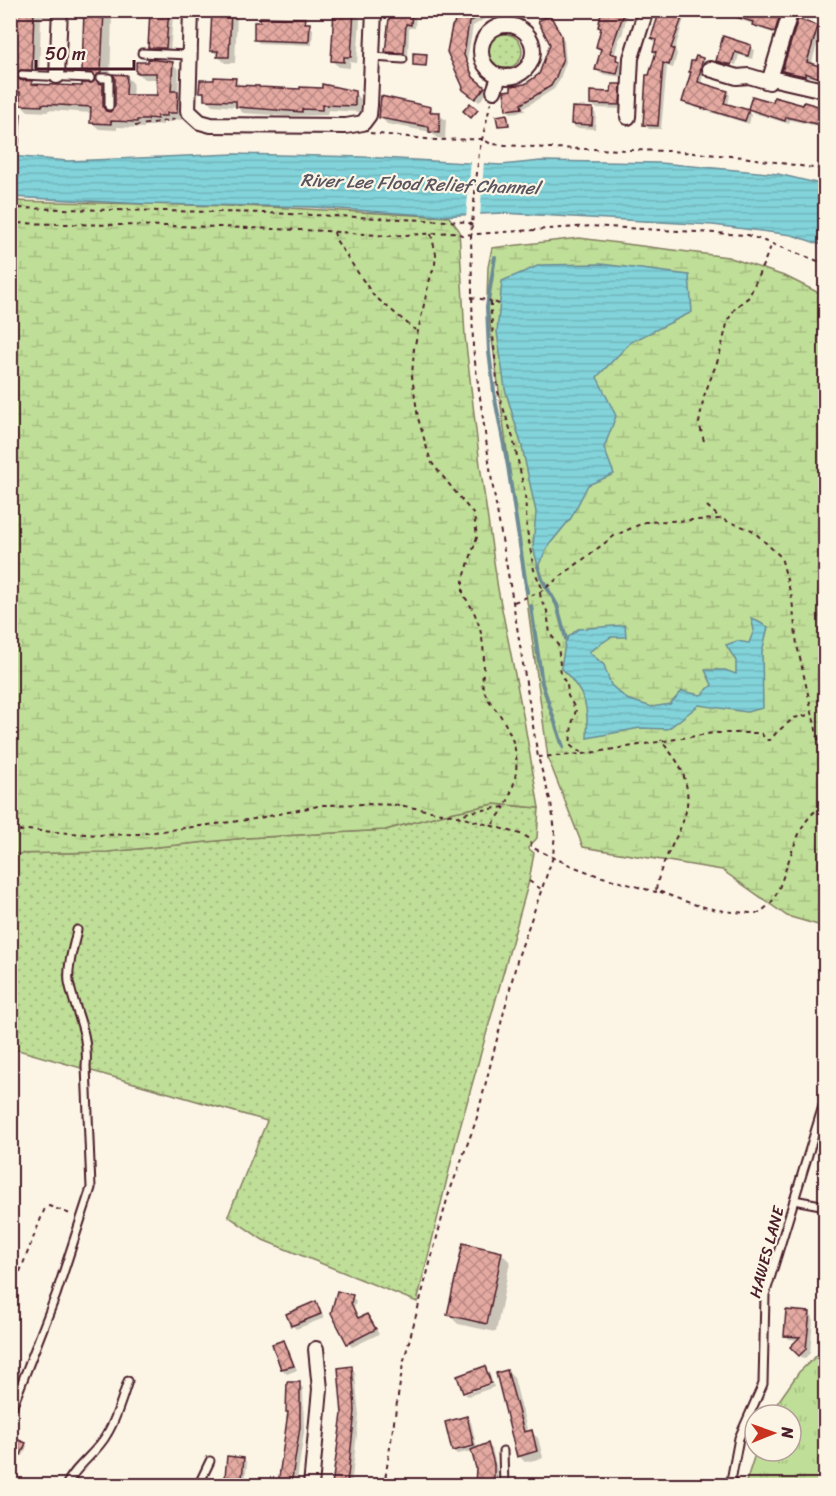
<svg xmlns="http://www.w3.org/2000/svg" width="836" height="1496" font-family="Sriracha,sans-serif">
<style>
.grass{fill:url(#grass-dots);stroke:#847e61;stroke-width:1.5}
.wetland{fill:url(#wetland-marsh);stroke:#847e61;stroke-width:1.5}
.park{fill:url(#park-tufts);stroke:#847e61;stroke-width:1.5}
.water{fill:url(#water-rules);stroke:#6c8b94;stroke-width:1.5}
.pier{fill:#fcf5e5}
.shadow{fill:#0003}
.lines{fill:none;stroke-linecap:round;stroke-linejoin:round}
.stream{stroke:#6c8b94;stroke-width:4}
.building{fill:url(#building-cross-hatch);stroke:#4a1f2b;stroke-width:1.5}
.lane-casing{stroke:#4a1f2b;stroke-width:11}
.street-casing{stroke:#4a1f2b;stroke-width:18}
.path{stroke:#4a1f2b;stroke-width:2;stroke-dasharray:4.5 4.5;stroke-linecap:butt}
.lane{stroke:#fcf5e5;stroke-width:7}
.street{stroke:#fcf5e5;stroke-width:14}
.labels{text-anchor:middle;stroke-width:4.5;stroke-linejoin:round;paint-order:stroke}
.street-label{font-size:16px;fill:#4a1f2b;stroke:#fcf5e5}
.water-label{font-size:18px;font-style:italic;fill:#5b5560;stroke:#fcf5e5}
</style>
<defs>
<pattern id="grass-dots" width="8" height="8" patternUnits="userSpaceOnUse" patternTransform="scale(1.5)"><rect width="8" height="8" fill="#bfde97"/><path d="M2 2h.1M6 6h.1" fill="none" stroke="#a6be82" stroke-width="1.8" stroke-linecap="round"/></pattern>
<pattern id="wetland-marsh" width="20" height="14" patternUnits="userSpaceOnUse" patternTransform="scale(1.5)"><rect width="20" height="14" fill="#bfde97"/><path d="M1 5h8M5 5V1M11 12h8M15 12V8" fill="none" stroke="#a6be82"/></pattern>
<pattern id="park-tufts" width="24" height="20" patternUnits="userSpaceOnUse" patternTransform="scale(1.5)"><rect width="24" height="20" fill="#bfde97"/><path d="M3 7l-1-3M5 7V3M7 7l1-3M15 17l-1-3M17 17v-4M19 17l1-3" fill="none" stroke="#a6be82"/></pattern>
<pattern id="water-rules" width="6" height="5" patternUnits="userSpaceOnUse" patternTransform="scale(1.5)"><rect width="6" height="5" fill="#82d3da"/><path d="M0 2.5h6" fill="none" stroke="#72b5bb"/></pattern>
<pattern id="building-cross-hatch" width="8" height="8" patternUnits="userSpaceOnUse" patternTransform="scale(1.5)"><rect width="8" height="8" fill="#e4aaa2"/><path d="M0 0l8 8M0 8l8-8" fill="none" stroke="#bb8a84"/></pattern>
</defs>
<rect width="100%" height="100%" fill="#fcf5e5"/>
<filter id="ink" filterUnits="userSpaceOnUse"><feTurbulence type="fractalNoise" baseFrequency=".0167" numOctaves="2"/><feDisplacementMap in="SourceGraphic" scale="12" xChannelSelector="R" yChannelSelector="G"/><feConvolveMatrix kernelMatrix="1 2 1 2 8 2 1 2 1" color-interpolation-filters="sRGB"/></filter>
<g filter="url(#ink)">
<g class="grass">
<circle cx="505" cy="51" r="17"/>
<polygon points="494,804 539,808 537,838 528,848 534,853 529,881 456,1142 417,1302 263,1240 228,1216 267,1121 11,1048 11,854 108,852 246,838 385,830 444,814"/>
</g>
<g class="wetland">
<polygon points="11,201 269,207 449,217 459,230 465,336 480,465 498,589 524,720 539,808 494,804 444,814 385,830 246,838 108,852 11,854"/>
<polygon points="579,238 728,257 787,277 825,296 825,927 787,916 722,870 583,847 548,758 487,301 488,267 492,248"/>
</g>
<polygon class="park" points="825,1348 825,1485 745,1485 756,1451 791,1451 791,1415 769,1415 799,1372"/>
<g class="water">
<polygon points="234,154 363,157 501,165 541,161 660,163 778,174 825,185 825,246 792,235 713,225 502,213 439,216 312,207 145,204 11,197 10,156 68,161"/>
<polygon points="601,264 689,275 692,312 631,342 597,377 616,416 604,448 614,474 588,485 571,518 549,545 538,566 533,547 536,512 522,447 505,389 497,332 502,281 540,265"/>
<path d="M751,618L768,627L762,652L763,708L747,712L699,705L668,729L640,728L587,738C589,701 584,694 561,667L566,639L578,629L625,625L626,637H611L589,652L604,665L611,685L627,699L652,707L670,704L682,691L701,695L712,685L705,670H725L736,674V661L726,645L737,641L749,643L754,630Z"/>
</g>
<polygon class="pier" points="471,160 484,161 480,217 466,218"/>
<g class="shadow">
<polygon points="17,10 51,10 51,17 41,17 39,76 27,76 24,80 21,76 15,76 20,82 31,83 34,86 83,87 99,84 105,85 110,92 110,114 116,107 126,76 133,83 132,97 158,96 158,79 144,79 137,72 172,63 179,70 178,93 184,100 183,120 173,119 173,122 163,122 163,125 154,124 154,126 144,126 144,128 117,127 117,130 99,129 92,123 92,113 48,110 48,112 28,111 21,104 21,98 10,98 10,71 13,71"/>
<polygon points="76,10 110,10 112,13 110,81 105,85 101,81 92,80 84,71 85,22"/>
<polygon points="213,10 232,10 237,15 235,63 225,63 212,50"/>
<polygon points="392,10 416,10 415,28 409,28 408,56 391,55 387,51"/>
<polygon points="466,10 499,10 473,26 467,60 476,81 488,92 479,102 464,89 449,52"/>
<polygon points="530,10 549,10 564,40 566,62 559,81 554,89 524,108 525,111 511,113 507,109 526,85 540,75 551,43 537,17 533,15"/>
<polygon points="605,10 628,10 622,36 620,36 614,56 623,67 621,77 601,74 597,70 602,51 597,46 602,30 600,27"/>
<polygon points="724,10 764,10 780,15 784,19 779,35 758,28 753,24 735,18 731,13"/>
<polygon points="169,11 173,15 170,52 154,51 150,47"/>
<polygon points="682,12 685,15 675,49 677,54 673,68 667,66 661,129 649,129 645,125 650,77 657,53 654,51 657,42 652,38"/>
<polygon points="354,13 360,19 357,63 350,62 350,68 339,67 332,61"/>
<polygon points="305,20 313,29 312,45 259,43 255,39"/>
<polygon points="817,27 821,31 811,65 826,70 826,81 809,76 808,79 788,74 784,70"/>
<polygon points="724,38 750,46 754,50 752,59 739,55 736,65 720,60 720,63 718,60"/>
<polygon points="703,59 706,62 701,84 727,92 730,95 728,105 748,111 751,115 749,124 687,105 684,101 692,73"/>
<polygon points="235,80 242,87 354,93 361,99 360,112 328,110 327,115 286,116 243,113 237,107 212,105 201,91"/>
<polygon points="620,86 624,90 623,109 596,108 591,103 612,93"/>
<polygon points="774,104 804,107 805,104 826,110 826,128 790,120 789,124 754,113 749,109"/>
<polygon points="430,108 446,120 445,139 437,138 431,132 387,124 381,117"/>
<polygon points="592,110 596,114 595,129 576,128 572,124"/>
<polygon points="501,1253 510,1262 496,1332 458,1324 449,1315"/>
<polygon points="352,1297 356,1301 354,1309 359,1319 367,1315 379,1334 352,1347 348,1343 333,1313"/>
<polygon points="316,1303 320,1307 324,1318 296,1329 292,1325"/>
<polygon points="809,1313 813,1317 810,1353 804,1359 792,1347 799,1340 789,1339 786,1335"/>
<polygon points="283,1341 287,1345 297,1370 287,1374 283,1370 274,1345"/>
<polygon points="351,1368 355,1372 359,1416 351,1486 334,1486"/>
<polygon points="485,1368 489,1372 492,1381 464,1391"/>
<polygon points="507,1371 514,1378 528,1433 531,1432 538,1438 543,1458 525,1462 519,1456"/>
<polygon points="299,1384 303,1388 304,1432 296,1486 280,1486 289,1414 287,1412"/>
<polygon points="493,1384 494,1387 468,1396 465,1394"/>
<polygon points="467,1418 471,1422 477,1449 488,1445 492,1449 497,1469 498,1486 477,1486 477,1468 473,1451 457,1454 453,1450"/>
<polygon points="25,1444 27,1446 23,1456 11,1451"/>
<polygon points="243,1459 247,1463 245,1482 231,1480 227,1476"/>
<polygon points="10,1475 37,1486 10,1486"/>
<polygon points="41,1479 56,1486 38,1486"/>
</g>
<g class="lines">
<g class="stream">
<polyline points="495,257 487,307 489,352 495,399 508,466 527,592"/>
<polyline points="538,566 542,579 557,605 566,639"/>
<polyline points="531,606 542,683 563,747"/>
</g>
</g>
<g class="building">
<polygon points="16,10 34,10 32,70 20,70 16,74 12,69"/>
<polygon points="84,10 104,10 101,72 95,77 92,73 82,72"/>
<polygon points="150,10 169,10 166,48 148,48"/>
<polygon points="212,10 231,10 229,57 217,57 218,51 210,51"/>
<polygon points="334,10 354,11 351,57 344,57 344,62 331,61"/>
<polygon points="390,10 412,10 411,25 406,24 404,53 385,52"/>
<polygon points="463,10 490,10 469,22 464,55 473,77 485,87 475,99 462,89 463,87 447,52 452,26"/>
<polygon points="602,10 625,10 610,53 617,55 616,60 620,61 617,74 595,70 601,49 596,47 601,28 598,27"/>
<polygon points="660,10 685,10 671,48 674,49 669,65 663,63 658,126 643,125 646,75 649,75 656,52 653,51 656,40 651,38"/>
<polygon points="724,10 769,10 780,14 775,32 752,25 753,22 724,13"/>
<polygon points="550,15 561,35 563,58 556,77 551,86 521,104 522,108 506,110 504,91 511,90 511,86 525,84 539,74 550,44 538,21"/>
<polygon points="260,17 306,18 305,23 310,23 309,42 254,40 254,22 260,22"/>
<polygon points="798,19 818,26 807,62 825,68 823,79 805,73 805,76 782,71"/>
<polygon points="723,36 751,45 748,56 735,52 731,65 716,61"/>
<polygon points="413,53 427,54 426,66 413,65"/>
<polygon points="696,56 703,58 698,82 728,91 724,103 749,110 745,121 682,102 691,72 689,72 691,61 694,61"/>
<polygon points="148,59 173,62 171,91 178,91 177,113 167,113 167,116 157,116 157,119 148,118 148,120 137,120 137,122 111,121 111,124 90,123 91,107 42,104 42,106 20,105 20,92 11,92 11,81 17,76 20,80 32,81 32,84 82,86 82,83 92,83 96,79 98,83 103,84 103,107 106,111 110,112 115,106 115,78 113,74 127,75 126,95 157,95 156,73 136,73 136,62 148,62"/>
<polygon points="214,77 236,78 235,85 259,86 259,87 300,89 300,87 322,88 322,84 355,91 355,106 322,105 322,110 302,109 302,112 236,107 236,101 204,100 204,92 199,92 200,80 214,80"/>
<polygon points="612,84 621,84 620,105 590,104 590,91 611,92"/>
<polygon points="381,96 431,107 430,112 440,112 439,133 429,132 429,127 379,118"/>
<polygon points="752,96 773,102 774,97 803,105 804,102 825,108 825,126 786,117 785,121 748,109"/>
<polygon points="470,103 478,110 471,118 463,111"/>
<polygon points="572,107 593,108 592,125 571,124"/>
<polygon points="10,113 21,114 19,144 10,144"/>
<polygon points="507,114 509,125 498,126 496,116"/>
<polygon points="463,1243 502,1252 487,1324 447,1315"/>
<polygon points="337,1291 353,1295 351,1303 358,1318 367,1314 376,1329 347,1344 331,1313"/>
<polygon points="316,1301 321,1314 291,1326 286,1314"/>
<polygon points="786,1310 810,1312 806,1349 799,1356 790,1347 800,1337 784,1336"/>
<polygon points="284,1340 294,1366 281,1369 272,1344"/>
<polygon points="352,1366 355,1411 347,1485 332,1485 342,1414 338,1368"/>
<polygon points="485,1366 491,1383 463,1393 457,1376"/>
<polygon points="507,1370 524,1432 532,1430 537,1451 517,1457 496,1373"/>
<polygon points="287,1382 300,1382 300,1427 291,1485 278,1485 288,1412 286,1412"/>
<polygon points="467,1416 474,1446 452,1451 445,1422"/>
<polygon points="14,1438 26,1443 21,1455 10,1451"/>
<polygon points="488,1443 494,1464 494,1483 475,1485 476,1468 471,1450"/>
<polygon points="227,1456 244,1458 242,1478 225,1477"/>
</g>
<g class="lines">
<defs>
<g id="lane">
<polyline points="142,53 189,55"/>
<polyline points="373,57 403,59"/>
<polyline points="10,75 11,75"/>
<polyline points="22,75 90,78"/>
<polyline points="101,78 109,78 109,106"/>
<polyline points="794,1200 826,1206"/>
<path d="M10,1413L56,1295L91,1188L86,1066C89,1031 75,1013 69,982C67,965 74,946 77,930"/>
<polyline points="503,1451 504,1486"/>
<path d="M66,1486C74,1467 97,1453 107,1434C117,1418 122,1398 128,1381"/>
<polyline points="198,1486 210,1461"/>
<polyline points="730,1486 739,1438 763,1384 765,1295 826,1096"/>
</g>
<g id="street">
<polyline points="191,10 188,111 200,122 211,125 346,126 363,123 369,115 370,105 374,10"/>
<circle cx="507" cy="51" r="26"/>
<polyline points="710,69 737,77 749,76 769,82 791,10"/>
<polyline points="57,76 60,10"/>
<polyline points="771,78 819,89"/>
<polyline points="494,91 499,77"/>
<polyline points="628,117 631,58 646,10"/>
<polyline points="311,1486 320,1389 316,1349"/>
</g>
</defs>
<use href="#lane" class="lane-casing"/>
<use href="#street" class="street-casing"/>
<g class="path">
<polyline points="135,126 177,119"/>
<polyline points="370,133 436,140 482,139 491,144 548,148 670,151 743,157 826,170"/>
<polyline points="10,208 268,213 468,222 473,226"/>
<polyline points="10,223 222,227 326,231 389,236 455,232 462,235 591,226 748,235 826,264"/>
<polyline points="334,232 336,240 373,295 419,333"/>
<path d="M431,234L436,254L435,264L429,282L414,349L412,376L418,418L431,462L474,515L477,537L463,581V595C479,614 484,639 484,664C484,671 481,681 483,687C485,697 494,707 500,715C521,748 521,773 505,807L469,812L459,816"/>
<polyline points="471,297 491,301"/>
<polyline points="499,304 491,301 491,312 498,392 513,438 525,493 527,530 534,570 543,590"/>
<polyline points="704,441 699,423 704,396 719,357 728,320 736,307 749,297 772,244"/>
<polyline points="707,506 721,519"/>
<polyline points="540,593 541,600 547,611 550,634 558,644 561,676 567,684 568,696 576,710 572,724 570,745 576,750 584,753"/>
<polyline points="514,602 540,592 614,536 645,522 721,519 752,530 781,557 792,599 797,645 826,774"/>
<polyline points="538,757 583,754 714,733 761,733 766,740 770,740 777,732 794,718 813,714"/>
<polyline points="493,824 505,807"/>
<path d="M10,833L26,830L99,835L139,834L254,819L323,805L367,804L399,805L457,816L524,835L530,839L531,847L572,866L599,876L656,892V890C695,906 716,913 759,913C764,909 770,905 773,900C788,876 796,812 826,806"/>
<polyline points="529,881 541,889"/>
<path d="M656,890C663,842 704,818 680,767C676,758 667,749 661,740"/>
<polyline points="10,1297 45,1208 49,1206 73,1215"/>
<polyline points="10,1350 14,1355"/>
<polyline points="384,1486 403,1364 448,1196 476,1121 518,957 553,857 555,831 551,803 538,757 513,602 492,482 473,348 471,234 479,152 491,102"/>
</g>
<use href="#lane" class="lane"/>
<use href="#street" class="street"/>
</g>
</g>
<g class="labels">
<g class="street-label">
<text transform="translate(766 1252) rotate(-75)" y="6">HAWES LANE</text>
</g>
<g class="water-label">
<text transform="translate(420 184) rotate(2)" y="6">River Lee Flood Relief Channel</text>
</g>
</g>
<rect width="836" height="1496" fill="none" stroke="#fcf5e5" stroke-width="36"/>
<rect x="18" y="18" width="800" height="1460" fill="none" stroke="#4a1f2b" stroke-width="2" filter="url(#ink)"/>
<g transform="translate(773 1433) rotate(89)"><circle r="28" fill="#fcf5e5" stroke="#b59f9b" stroke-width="1.5"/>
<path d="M0-4.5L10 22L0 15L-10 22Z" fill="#c8321e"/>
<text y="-9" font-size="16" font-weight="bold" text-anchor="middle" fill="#4a1f2b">N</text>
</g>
<path d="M36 60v9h98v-9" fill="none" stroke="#4a1f2b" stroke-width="3"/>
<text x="45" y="60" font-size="18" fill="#4a1f2b" stroke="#fcf5e5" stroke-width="4.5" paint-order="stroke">50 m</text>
</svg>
